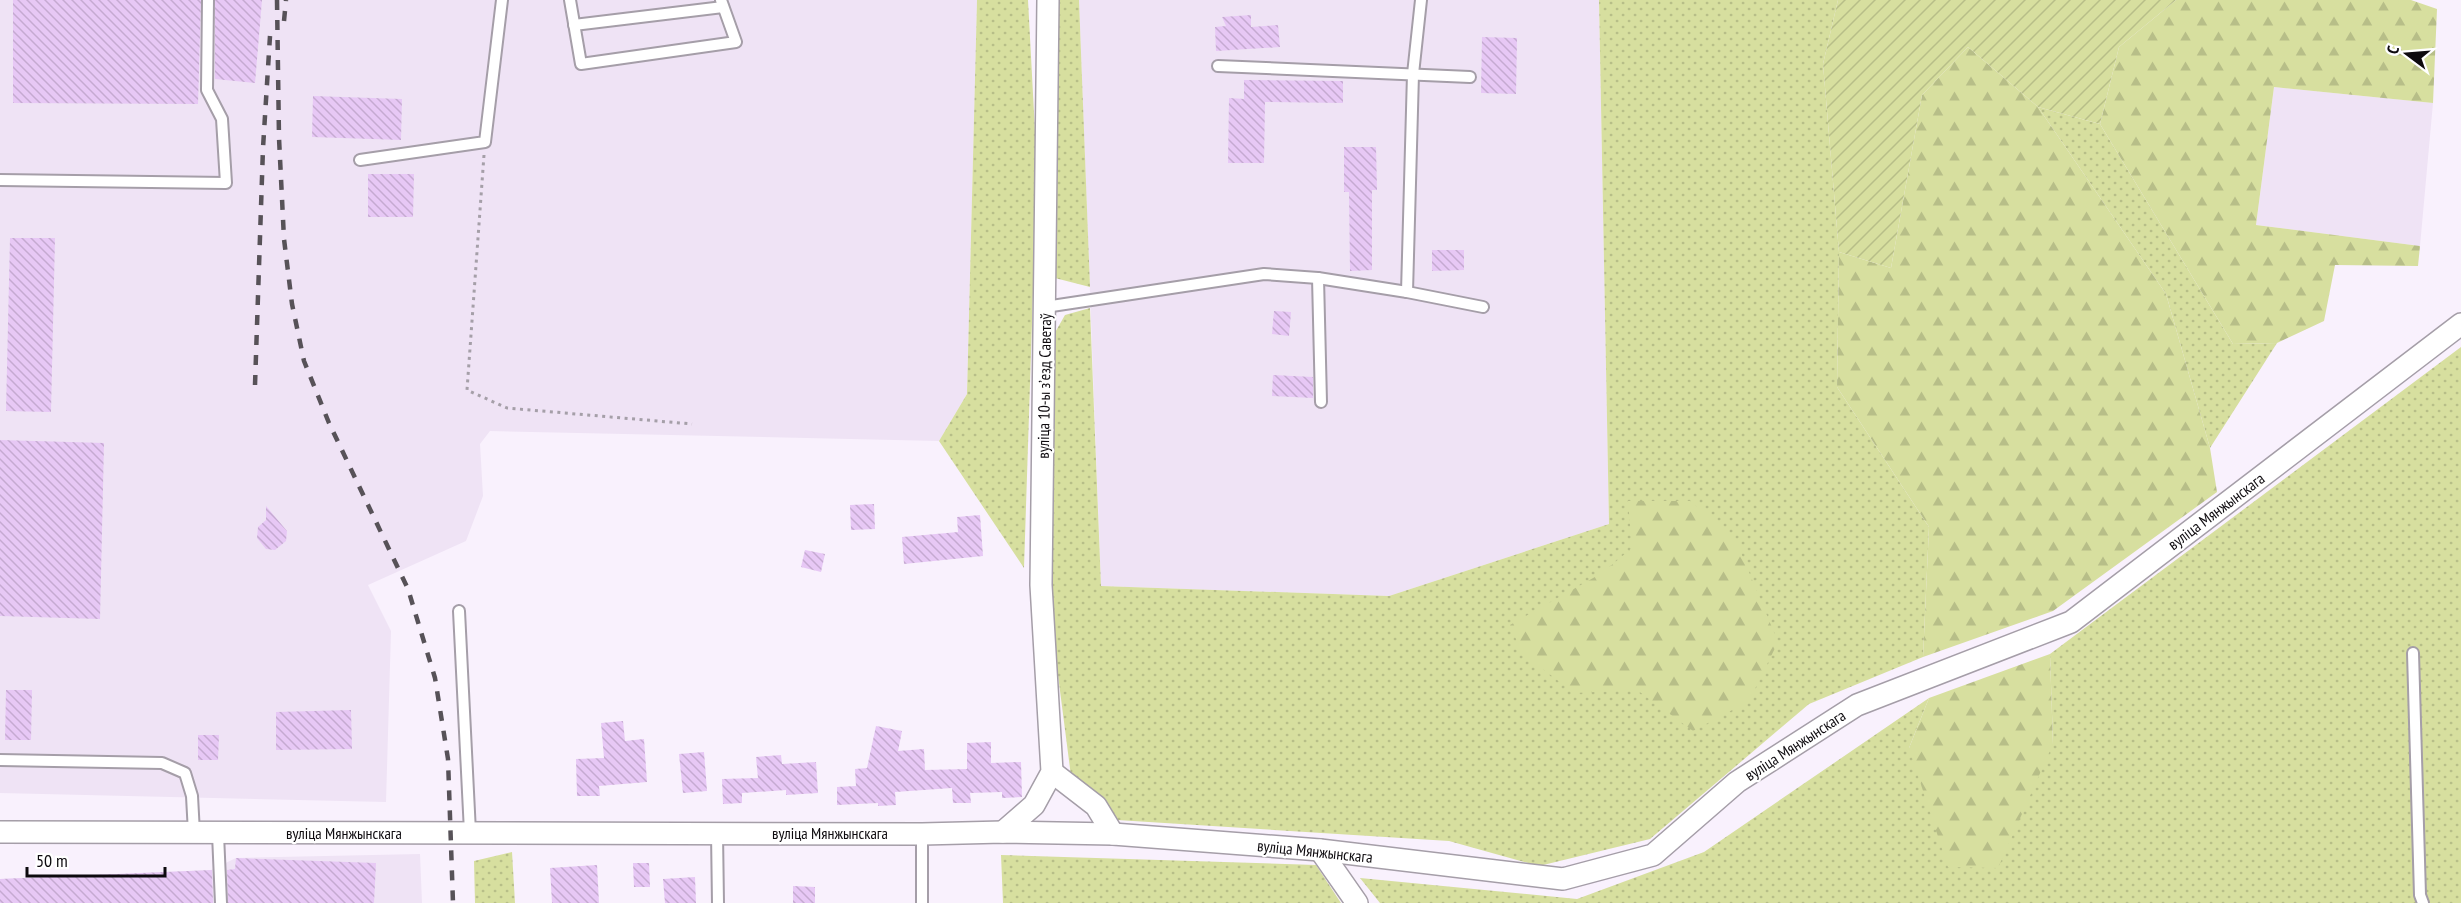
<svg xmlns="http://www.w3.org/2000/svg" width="2461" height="903" font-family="'PT Sans Narrow',sans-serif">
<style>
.built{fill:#efe3f5}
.grass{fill:url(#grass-dots)}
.forest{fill:url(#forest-firs)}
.garden{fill:url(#garden-furrows)}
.building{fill:url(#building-back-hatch)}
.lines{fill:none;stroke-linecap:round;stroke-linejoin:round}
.lane-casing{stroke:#a59ea8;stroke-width:14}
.street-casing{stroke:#a59ea8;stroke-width:24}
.path{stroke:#a59fa8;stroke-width:3;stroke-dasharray:3 4.5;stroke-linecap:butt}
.lane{stroke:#fff;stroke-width:10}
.street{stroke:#fff;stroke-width:21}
.rail{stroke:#575258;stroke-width:4.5;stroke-dasharray:10 10;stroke-linecap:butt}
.labels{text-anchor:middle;stroke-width:4.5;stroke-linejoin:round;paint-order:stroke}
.street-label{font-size:16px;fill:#0d0a0e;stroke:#fff}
</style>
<defs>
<pattern id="grass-dots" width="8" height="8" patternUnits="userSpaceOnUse" patternTransform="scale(1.5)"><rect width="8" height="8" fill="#d7df9f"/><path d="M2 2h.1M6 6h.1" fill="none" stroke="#b7be88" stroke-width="1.8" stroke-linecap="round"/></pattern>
<pattern id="forest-firs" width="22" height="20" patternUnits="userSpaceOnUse" patternTransform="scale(1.5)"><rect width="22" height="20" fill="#d7df9f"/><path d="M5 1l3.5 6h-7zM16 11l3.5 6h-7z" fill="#b7be88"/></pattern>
<pattern id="garden-furrows" width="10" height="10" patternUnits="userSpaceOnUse" patternTransform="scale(1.5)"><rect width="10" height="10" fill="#d7df9f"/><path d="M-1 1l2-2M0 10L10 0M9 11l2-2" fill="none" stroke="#b7be88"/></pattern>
<pattern id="building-back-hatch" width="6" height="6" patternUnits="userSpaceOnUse" patternTransform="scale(1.5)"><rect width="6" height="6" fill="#e7c8f5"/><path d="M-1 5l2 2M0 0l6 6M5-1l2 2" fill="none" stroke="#c5aad1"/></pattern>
</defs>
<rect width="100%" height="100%" fill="#f9f1fd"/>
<g class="built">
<polygon points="0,0 977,0 967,394 939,441 490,431 480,444 483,496 466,541 368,585 391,631 386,802 0,793"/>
<polygon points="1079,0 1599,0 1609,524 1389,596 1101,586"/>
<polygon points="2274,87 2433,103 2420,246 2256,225"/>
<polygon points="420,854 422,903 0,903 0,879 211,870 236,858"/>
</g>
<g class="grass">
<polygon points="977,0 1028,0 1037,169 1024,568 939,441 967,394"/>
<polygon points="1057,0 1079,0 1090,287 1051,277"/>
<polygon points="1599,0 1838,0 1823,64 1839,252 1837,387 1929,527 1923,657 1809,704 1650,839 1539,866 1449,841 1117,820 1071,776 1047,590 1053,336 1065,315 1090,308 1101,586 1389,596 1609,524"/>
<polygon points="2038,107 2100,124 2233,344 2277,343 2210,448 2166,294"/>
<polygon points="2461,347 2461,903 1380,903 1360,878 1577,899 1704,852 1929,698 1909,748 2053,744 2050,654"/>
<polygon points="512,852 515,903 475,903 474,861"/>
<polygon points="1001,855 1316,865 1341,903 1003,903"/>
</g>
<g class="forest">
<polygon points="2176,0 2411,0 2437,9 2433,103 2274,87 2256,225 2420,246 2418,266 2335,265 2324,321 2277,343 2233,344 2100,124 2119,47"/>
<polygon points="1968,47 2038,107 2166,294 2210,448 2217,492 2053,611 1923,657 1929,527 1837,387 1839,252 1891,268 1922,95"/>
<polygon points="1628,501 1690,501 1734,536 1778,642 1749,701 1693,731 1637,690 1574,693 1522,653 1510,625 1602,573 1632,548"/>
<polygon points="2050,654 2053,744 1998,868 1948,867 1909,748 1929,698"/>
</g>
<polygon class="garden" points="1838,0 2176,0 2119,47 2100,124 2038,107 1968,47 1922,95 1891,268 1839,252 1823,64"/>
<g class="building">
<polygon points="13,0 201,0 198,104 13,103"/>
<polygon points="215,0 262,0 255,83 215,79"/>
<polygon points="1251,15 1251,27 1278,25 1280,47 1216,51 1215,27 1226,26 1222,17"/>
<polygon points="1482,37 1517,38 1516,94 1481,93"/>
<polygon points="1244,80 1343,81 1343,103 1265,102 1264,163 1228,163 1229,98 1244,99"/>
<polygon points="313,96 402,99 401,140 312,137"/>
<polygon points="1344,147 1376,147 1377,190 1372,190 1372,270 1350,271 1349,192 1344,192"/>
<polygon points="368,174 414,174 413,217 368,217"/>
<polygon points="10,238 55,238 51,412 6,411"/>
<polygon points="1432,250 1464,250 1464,270 1432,271"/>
<polygon points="1274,311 1291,312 1289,336 1272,334"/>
<polygon points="1273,375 1313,377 1313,398 1272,396"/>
<polygon points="0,440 104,443 100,619 0,616"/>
<polygon points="874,504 875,529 851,530 850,505"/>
<polygon points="266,506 287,531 286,541 275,550 266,549 257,538 258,527 266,520"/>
<polygon points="980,515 983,556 904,564 902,537 958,532 957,517"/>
<polygon points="805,550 825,554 821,572 801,567"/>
<polygon points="6,690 32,690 31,740 5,740"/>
<polygon points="351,710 352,749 276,750 276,712"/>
<polygon points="623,721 625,741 644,739 647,782 599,786 600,796 577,796 576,759 604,758 601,723"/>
<polygon points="876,726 902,731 898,751 924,749 925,770 967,769 967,743 991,742 991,763 1021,762 1022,797 1002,798 1002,792 970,793 971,803 953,803 952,788 895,792 896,805 878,806 878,803 837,805 837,787 856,786 855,769 867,768"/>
<polygon points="198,735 219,735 218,760 198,760"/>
<polygon points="704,752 707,791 683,793 679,754"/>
<polygon points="781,755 782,764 816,762 818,793 786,795 786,790 742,793 742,803 723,804 722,779 758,778 756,757"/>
<polygon points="236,858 376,863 374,903 228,903 227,870 235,869"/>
<polygon points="633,863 649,863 650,887 634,887"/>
<polygon points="597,865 599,903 552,903 550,868"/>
<polygon points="212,870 213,903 0,903 0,879"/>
<polygon points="695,877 696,903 665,903 663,879"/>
<polygon points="793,886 815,887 815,903 793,903"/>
</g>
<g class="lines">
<defs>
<g id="lane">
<polyline points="570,0 581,64 736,42 721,0"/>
<polyline points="574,25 723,7"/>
<polyline points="1218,66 1470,77"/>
<polyline points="360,160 485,142 502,0"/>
<polyline points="0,180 226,183 222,119 207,90 208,0"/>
<polyline points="1318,278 1321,402"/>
<polyline points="1407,292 1413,74 1421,0"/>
<polyline points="1045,307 1264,274 1318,278 1407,292 1483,307"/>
<polyline points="459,611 470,832"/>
<polyline points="2413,653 2420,895 2423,903"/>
<polyline points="0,760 162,763 185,773 192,796 194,833"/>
<polyline points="717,833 718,903"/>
<polyline points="218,834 221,903"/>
<polyline points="922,903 922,834"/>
</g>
<g id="street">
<polyline points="1052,772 1096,806 1113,834"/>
<polyline points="0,832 922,834 1003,832 1113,834 1320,850 1563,879 1653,855 1737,782 1857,705 2071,622 2461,324"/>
<polyline points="1003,832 1034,805 1052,772 1041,585 1048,0"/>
<polyline points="1320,850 1357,903"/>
</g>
</defs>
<use href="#lane" class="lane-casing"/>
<use href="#street" class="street-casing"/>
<polyline class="path" points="484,155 467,390 507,408 692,424"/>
<use href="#lane" class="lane"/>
<use href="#street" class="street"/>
<g class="rail">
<polyline points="277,0 279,138 284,239 292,304 304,361 329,423 408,589 435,678 448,759 453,903"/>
<polyline points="284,21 286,0"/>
<polyline points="255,385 263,148 270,36"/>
</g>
</g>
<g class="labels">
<g class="street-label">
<text transform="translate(1044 386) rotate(-89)" y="6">вуліца 10-ы зʼезд Саветаў</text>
<text transform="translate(2216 511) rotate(-37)" y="6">вуліца Мянжынскага</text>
<text transform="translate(1795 745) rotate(-33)" y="6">вуліца Мянжынскага</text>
<text x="344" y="839">вуліца Мянжынскага</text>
<text x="830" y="839">вуліца Мянжынскага</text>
<text transform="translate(1315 851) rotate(6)" y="6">вуліца Мянжынскага</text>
</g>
</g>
<g transform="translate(2407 54) rotate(286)" stroke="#ffffff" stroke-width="4.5" paint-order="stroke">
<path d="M0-4.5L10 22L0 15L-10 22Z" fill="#0d0a0e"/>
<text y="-9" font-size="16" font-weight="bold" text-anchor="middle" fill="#0d0a0e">С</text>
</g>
<path d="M27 867v9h138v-9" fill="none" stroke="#0d0a0e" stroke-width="3"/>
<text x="36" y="867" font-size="18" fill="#0d0a0e" stroke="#ffffff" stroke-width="4.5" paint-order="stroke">50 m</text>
</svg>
